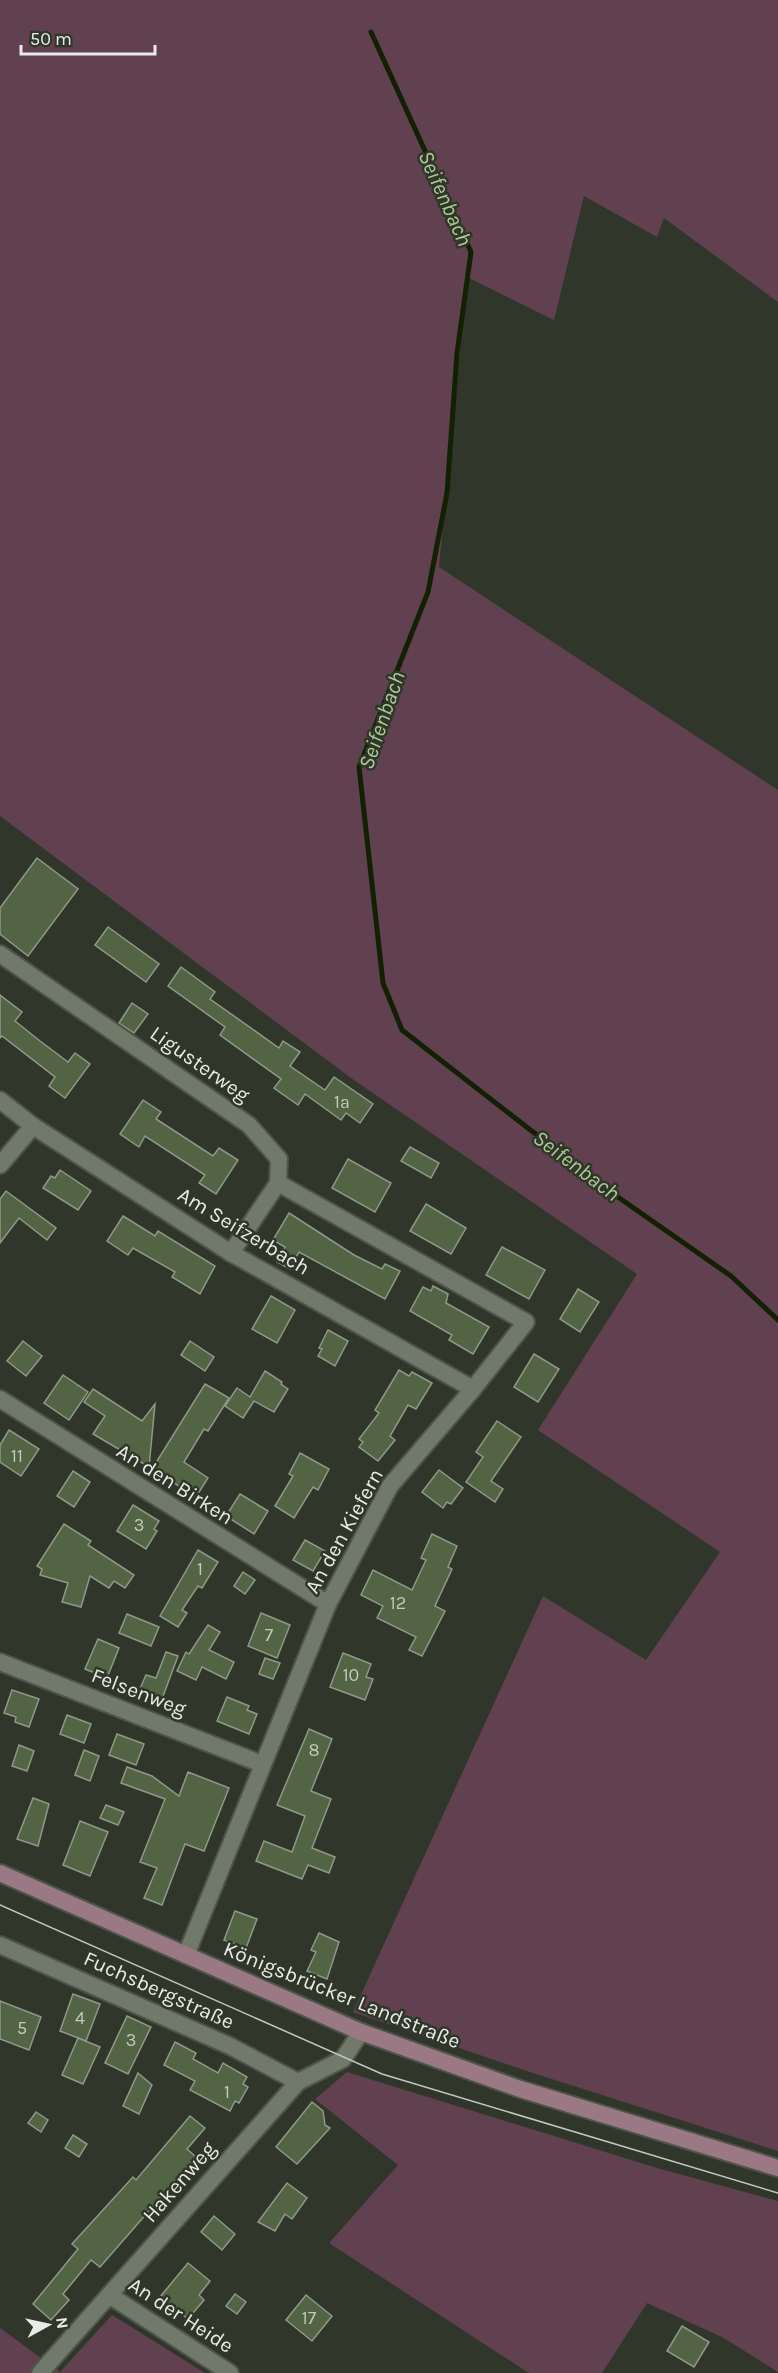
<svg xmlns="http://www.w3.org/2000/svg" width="778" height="2373" font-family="Karla,sans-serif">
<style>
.green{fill:#614150}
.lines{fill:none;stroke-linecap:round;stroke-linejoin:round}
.stream{stroke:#122104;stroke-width:5}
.building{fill:#526444;stroke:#8f9889;stroke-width:1.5}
.minor-casing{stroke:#4e5449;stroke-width:20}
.secondary-casing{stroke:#4e5449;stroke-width:20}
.minor{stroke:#71796b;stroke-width:16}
.secondary{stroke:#9a7984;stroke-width:16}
.tram{stroke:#c3c8bf;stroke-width:1.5}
.labels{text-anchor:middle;stroke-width:5;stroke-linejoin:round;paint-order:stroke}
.number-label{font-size:18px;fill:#c2cabc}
.street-label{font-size:21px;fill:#e7ece4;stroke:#30372a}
.water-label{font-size:22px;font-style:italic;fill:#abca92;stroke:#30372a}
</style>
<rect width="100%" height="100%" fill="#30372a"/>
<g class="green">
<polygon points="0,0 778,0 778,302 664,218 657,237 584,196 554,320 467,277 439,567 778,790 778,2151 533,2073 353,2012 543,1596 646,1660 720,1552 538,1430 637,1274 351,1078 0,816"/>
<polygon points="347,2072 657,2168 778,2201 778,2372 722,2337 647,2303 602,2373 529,2373 329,2243 398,2165 315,2099"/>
<polygon points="112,2315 205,2373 0,2373 0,2328 60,2372"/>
</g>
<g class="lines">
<polyline class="stream" points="371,32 471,252 457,353 447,493 428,592 359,767 383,983 402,1030 605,1188 731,1276 778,1320"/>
</g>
<g class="building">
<polygon points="37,858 78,889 28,956 0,934 0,908"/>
<polygon points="108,927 159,964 146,982 95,945"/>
<polygon points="181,967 215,992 210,999 279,1048 283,1041 300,1052 290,1066 325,1090 334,1077 373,1104 360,1123 346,1113 341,1120 305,1094 298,1105 274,1088 281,1079 220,1035 225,1027 168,986"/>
<polygon points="0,995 22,1012 15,1021 40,1041 68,1062 75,1053 90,1064 65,1098 49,1086 55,1077 2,1036 0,1038"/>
<polygon points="132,1003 148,1014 134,1033 119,1023"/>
<polygon points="143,1100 161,1112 156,1119 213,1156 219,1148 238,1160 216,1194 199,1183 205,1175 145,1136 139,1147 120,1134"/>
<polygon points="410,1147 439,1163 431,1178 401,1161"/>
<polygon points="348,1159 391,1183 375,1212 332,1188"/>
<polygon points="60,1170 91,1191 78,1210 43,1188 51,1176 55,1178"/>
<polygon points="6,1191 56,1228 47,1240 19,1218 0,1243 0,1199"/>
<polygon points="426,1204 466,1228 451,1254 410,1231"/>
<polygon points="289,1213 354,1255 382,1269 385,1264 400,1271 385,1299 299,1252 290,1269 277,1262 285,1247 273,1240"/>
<polygon points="123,1216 155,1236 158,1231 215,1266 200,1294 172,1277 175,1272 133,1248 128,1255 107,1241"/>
<polygon points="502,1247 545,1270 529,1299 486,1275"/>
<polygon points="433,1286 448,1294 446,1303 489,1327 473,1354 449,1340 452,1335 410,1311 423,1287 431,1291"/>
<polygon points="578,1289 599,1302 580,1332 560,1319"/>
<polygon points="271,1296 295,1310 277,1343 252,1329"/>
<polygon points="328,1330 348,1341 335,1366 318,1356 322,1349 319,1348"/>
<polygon points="23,1341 42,1356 26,1376 7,1361"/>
<polygon points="190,1341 214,1357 205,1371 181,1355"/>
<polygon points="534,1354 559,1369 538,1402 514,1387"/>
<polygon points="399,1370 409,1376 412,1372 432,1383 416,1409 408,1405 390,1436 395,1440 378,1461 359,1447 363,1442 359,1439 379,1413 375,1410"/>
<polygon points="265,1371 282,1382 281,1384 288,1389 274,1412 254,1401 243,1418 225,1406 237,1388 250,1397"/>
<polygon points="63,1375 88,1392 69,1420 44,1403"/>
<polygon points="205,1384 229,1398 208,1431 204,1429 184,1462 208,1478 196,1497 152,1469"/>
<polygon points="93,1389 142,1421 155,1404 149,1467 93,1434 105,1416 84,1402"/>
<polygon points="497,1421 521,1437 491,1481 503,1489 495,1502 466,1482 483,1457 476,1452"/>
<polygon points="9,1430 39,1449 21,1476 0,1462 0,1445"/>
<polygon points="300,1453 329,1469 318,1490 313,1487 294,1518 275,1506 293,1476 289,1474"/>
<polygon points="439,1470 463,1488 451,1504 447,1502 443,1508 422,1492"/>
<polygon points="73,1471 90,1482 74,1507 57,1496"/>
<polygon points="240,1494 268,1511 254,1534 226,1516"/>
<polygon points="133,1505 159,1521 154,1529 157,1531 146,1549 117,1531"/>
<polygon points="64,1524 91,1541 88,1545 134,1575 125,1588 114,1581 109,1588 90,1576 81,1607 62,1602 68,1583 40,1575 42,1569 37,1566"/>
<polygon points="432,1534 457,1546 448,1567 452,1569 435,1606 445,1611 422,1656 409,1650 416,1637 377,1618 383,1606 361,1595 373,1570 412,1590 426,1560 421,1558"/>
<polygon points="305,1540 325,1551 313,1571 293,1560"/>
<polygon points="198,1550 218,1562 202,1588 198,1586 182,1610 187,1613 178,1627 160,1616"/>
<polygon points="243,1572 255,1580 245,1594 234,1586"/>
<polygon points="261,1613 290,1625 277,1658 248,1646"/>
<polygon points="127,1614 159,1627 151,1646 119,1633"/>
<polygon points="208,1625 220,1632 209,1650 234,1662 226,1679 202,1667 196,1680 177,1671 186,1652 189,1654"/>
<polygon points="98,1639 119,1648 107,1678 85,1669"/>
<polygon points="166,1652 178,1656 162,1699 139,1691 146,1675 156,1678"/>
<polygon points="343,1653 371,1664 366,1677 373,1679 365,1700 330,1687"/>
<polygon points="265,1658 280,1663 273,1679 259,1674"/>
<polygon points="12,1690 39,1699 29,1727 15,1722 16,1717 4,1713"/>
<polygon points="227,1697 249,1706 247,1710 257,1714 249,1734 217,1721"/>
<polygon points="67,1715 91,1724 84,1743 60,1734"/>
<polygon points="309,1729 332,1739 311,1791 331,1799 312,1848 335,1857 329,1873 308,1865 302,1879 256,1861 264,1841 292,1852 305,1816 277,1805"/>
<polygon points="117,1734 144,1744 136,1765 109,1755"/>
<polygon points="19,1745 34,1751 27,1771 12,1766"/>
<polygon points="84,1750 99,1756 90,1781 75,1775"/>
<polygon points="127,1767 152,1776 179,1796 188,1772 229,1788 204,1851 185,1844 162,1905 144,1898 157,1868 140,1862 165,1799 121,1783"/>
<polygon points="33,1798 49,1804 38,1846 17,1839"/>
<polygon points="106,1805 124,1812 118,1825 100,1818"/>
<polygon points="80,1821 108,1832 90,1876 63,1865"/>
<polygon points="235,1911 257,1919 246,1948 224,1940"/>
<polygon points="319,1933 339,1942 327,1979 307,1971 316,1952 311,1950"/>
<polygon points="73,1994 100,2004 86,2041 60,2031"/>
<polygon points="0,2001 41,2017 29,2050 0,2039"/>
<polygon points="127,2016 151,2027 128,2074 105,2063"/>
<polygon points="78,2038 100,2047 83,2084 62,2075"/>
<polygon points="175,2042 196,2053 193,2059 218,2073 223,2063 247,2077 243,2084 248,2087 239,2103 235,2101 230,2111 190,2090 195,2081 164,2065"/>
<polygon points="138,2073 152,2085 139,2114 123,2106"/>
<polygon points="312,2102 323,2111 325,2125 330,2128 297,2164 276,2147"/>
<polygon points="36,2112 48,2120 41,2132 28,2123"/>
<polygon points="190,2116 205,2128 187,2149 196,2157 100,2267 91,2260 63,2294 69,2300 51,2320 33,2304 78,2249 72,2244 133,2177 136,2180"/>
<polygon points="73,2135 87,2144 79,2157 65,2148"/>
<polygon points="287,2183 307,2198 292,2219 285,2214 275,2231 258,2222"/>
<polygon points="214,2216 235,2234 222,2250 201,2232"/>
<polygon points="188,2263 210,2281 199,2295 204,2300 188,2319 160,2297"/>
<polygon points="235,2294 246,2302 237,2314 226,2306"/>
<polygon points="306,2295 332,2316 312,2341 286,2320"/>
<polygon points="682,2326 709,2342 694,2367 667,2351"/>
</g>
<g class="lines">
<defs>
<g id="minor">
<polyline points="0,954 249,1125 279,1159 278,1183 231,1253"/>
<polyline points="0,1100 33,1126 231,1253 473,1389"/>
<polyline points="0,1165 33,1126"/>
<polyline points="0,1399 328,1604"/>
<polyline points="0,1662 262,1764"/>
<polyline points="0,1945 230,2046 298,2082"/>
<polyline points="186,1955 328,1604 390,1486 473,1389 526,1322 278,1183"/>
<polyline points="109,2295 230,2373"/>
<polyline points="40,2373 298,2082 343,2059 361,2032"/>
</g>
<polyline id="secondary" points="0,1873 361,2032 520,2089 778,2168"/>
</defs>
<use href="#minor" class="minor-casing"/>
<use href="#secondary" class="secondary-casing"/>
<use href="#minor" class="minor"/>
<use href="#secondary" class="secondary"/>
<polyline class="tram" points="0,1905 382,2074 778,2193"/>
</g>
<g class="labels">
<g class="number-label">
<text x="342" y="1108">1a</text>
<text x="17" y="1462">11</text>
<text x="139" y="1531">3</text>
<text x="200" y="1575">1</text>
<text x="398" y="1609">12</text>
<text x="269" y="1641">7</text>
<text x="351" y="1681">10</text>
<text x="314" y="1756">8</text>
<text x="80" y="2024">4</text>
<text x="22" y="2034">5</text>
<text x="131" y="2046">3</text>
<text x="227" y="2098">1</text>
<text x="309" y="2324">17</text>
</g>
<g class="street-label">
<text transform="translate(200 1064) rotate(35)" y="7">Ligusterweg</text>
<text transform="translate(244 1231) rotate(31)" y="7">Am Seifzerbach</text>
<text transform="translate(175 1484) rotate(32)" y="7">An den Birken</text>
<text transform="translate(344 1531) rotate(-61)" y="7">An den Kiefern</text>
<text transform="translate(139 1692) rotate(21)" y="7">Felsenweg</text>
<text transform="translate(159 1990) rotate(24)" y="7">Fuchsbergstraße</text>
<text transform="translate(342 1995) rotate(22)" y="7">Königsbrücker Landstraße</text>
<text transform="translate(179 2182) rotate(-49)" y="7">Hakenweg</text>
<text transform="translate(181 2315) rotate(33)" y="7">An der Heide</text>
</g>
<g class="water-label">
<text transform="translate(446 198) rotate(66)" y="8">Seifenbach</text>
<text transform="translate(381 720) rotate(-71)" y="8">Seifenbach</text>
<text transform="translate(577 1165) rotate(37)" y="8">Seifenbach</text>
</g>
</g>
<g transform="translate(48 2325) rotate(82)" stroke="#30372a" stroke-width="4.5" paint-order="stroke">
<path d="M0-4.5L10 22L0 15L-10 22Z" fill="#e7ece4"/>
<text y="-9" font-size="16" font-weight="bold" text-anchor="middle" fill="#e7ece4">N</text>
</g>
<path d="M21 45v9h134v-9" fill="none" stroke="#e7ece4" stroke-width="3"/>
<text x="30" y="45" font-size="18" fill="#e7ece4" stroke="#30372a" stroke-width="4.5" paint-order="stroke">50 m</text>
</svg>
